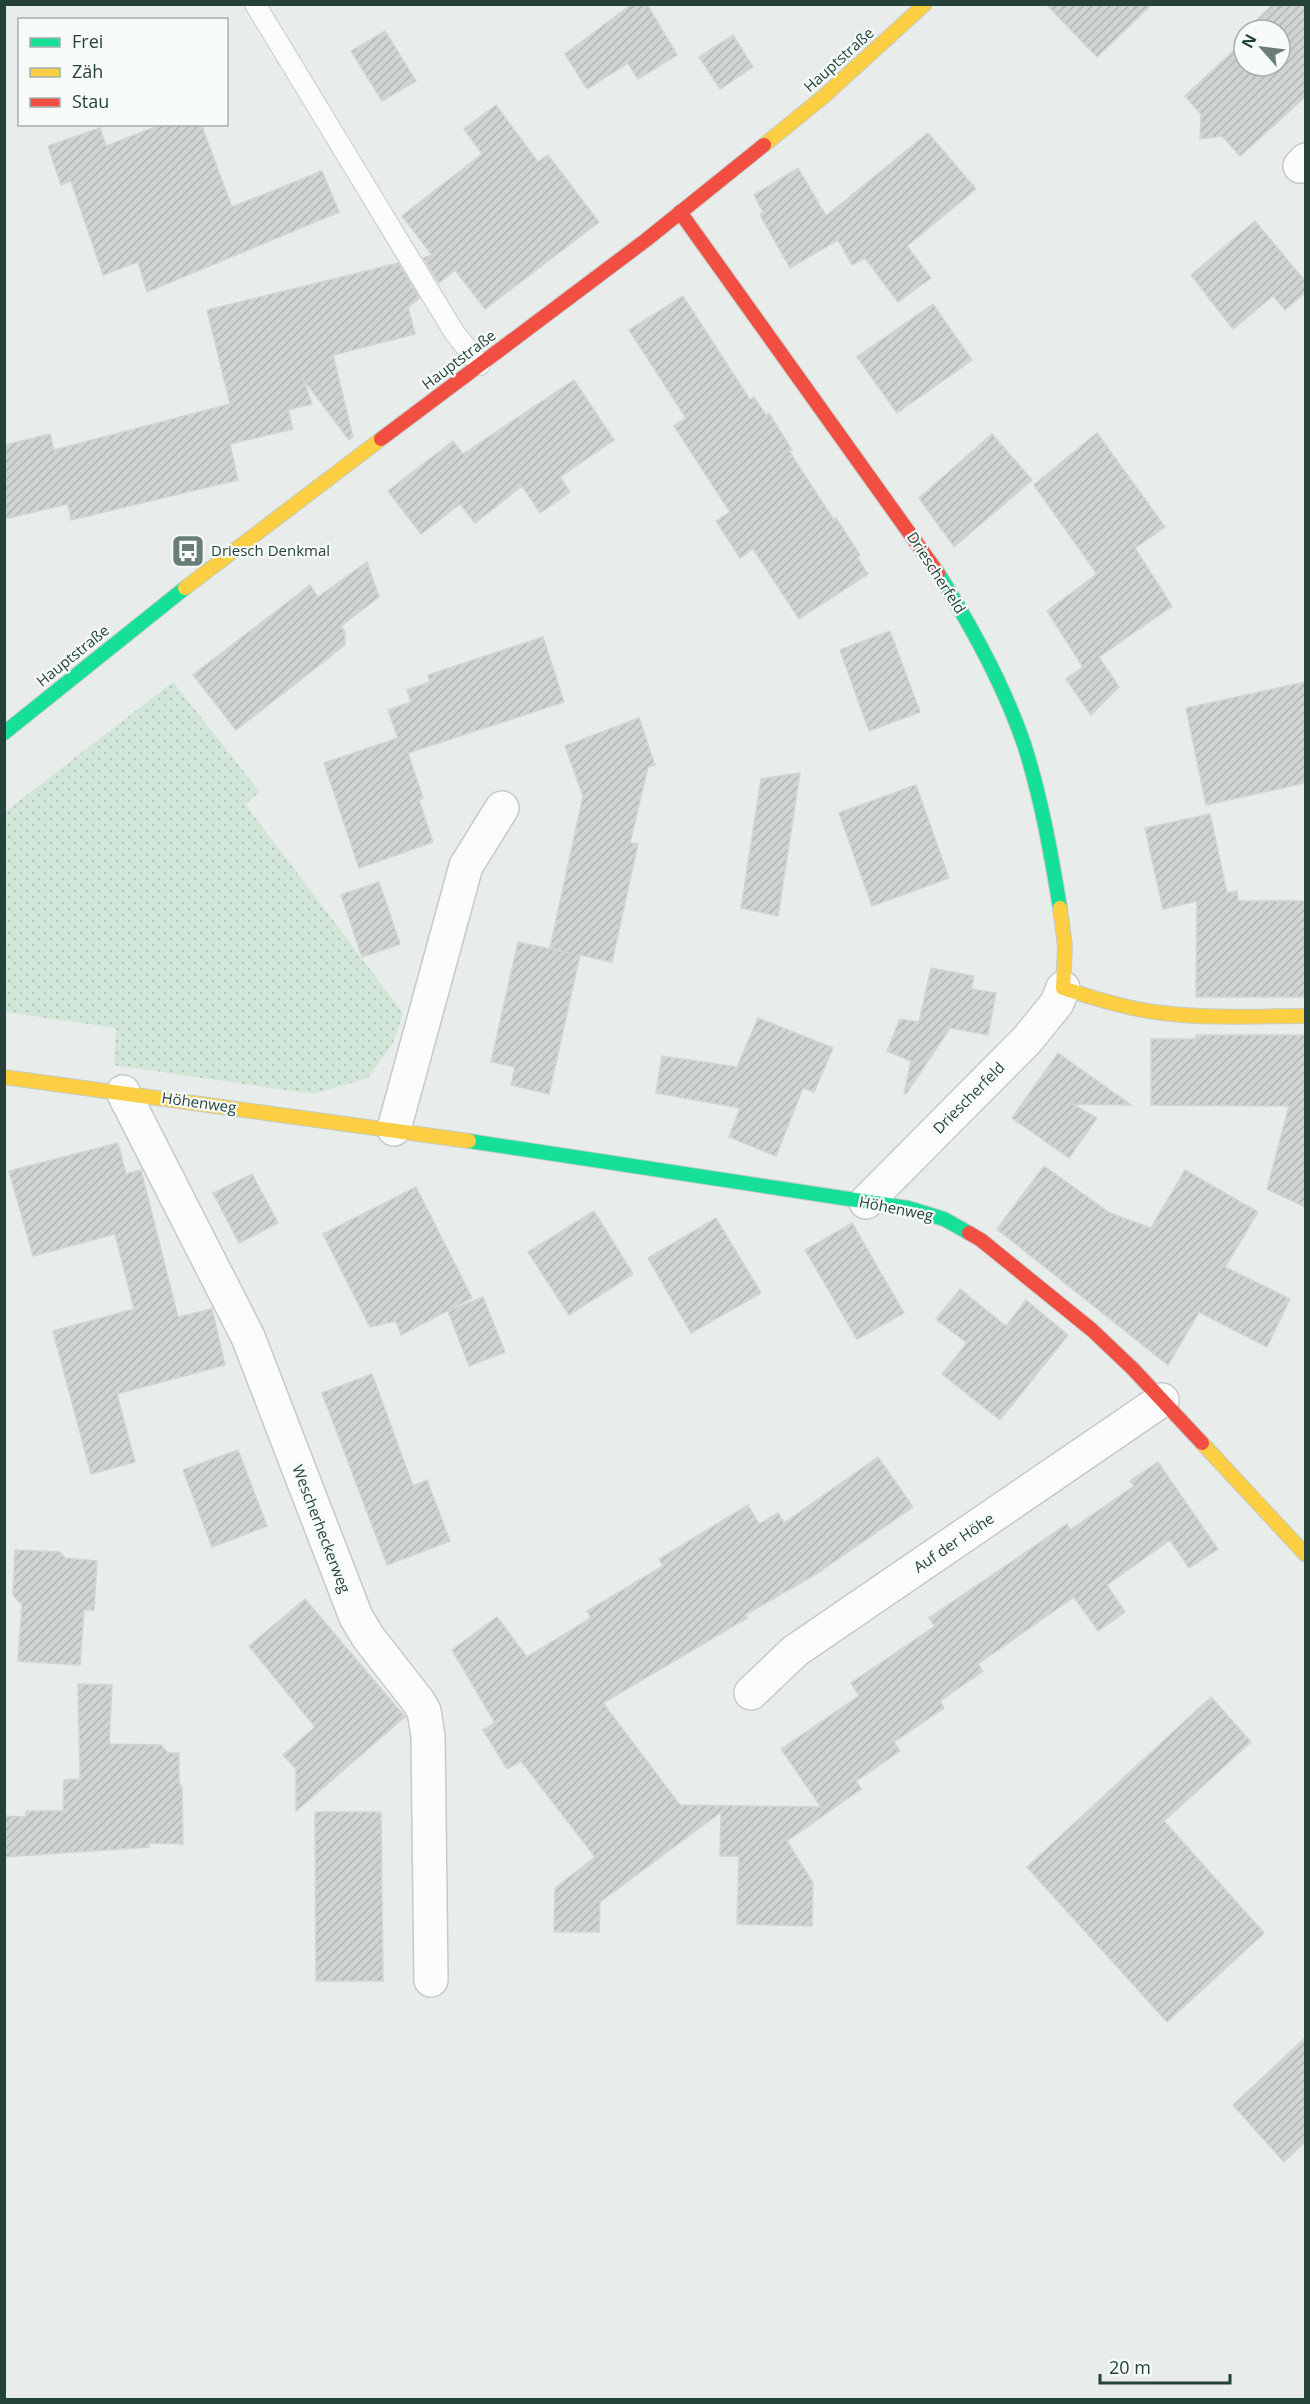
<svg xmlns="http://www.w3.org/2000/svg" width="1310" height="2404" font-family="'Open Sans',sans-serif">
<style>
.park{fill:url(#park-dots)}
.building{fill:url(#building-hatch);stroke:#d1d6d4;stroke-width:1.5}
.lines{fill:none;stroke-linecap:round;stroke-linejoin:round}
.lane-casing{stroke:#c5cac8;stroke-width:22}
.street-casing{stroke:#c5cac8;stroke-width:36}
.fast-casing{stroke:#c3cbc8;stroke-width:16}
.slow-casing{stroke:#c3cbc8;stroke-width:16}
.jam-casing{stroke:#c3cbc8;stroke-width:16}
.lane{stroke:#fcfcfc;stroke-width:20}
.street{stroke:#fcfcfc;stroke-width:33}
.fast{stroke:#16e098;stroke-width:14}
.slow{stroke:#ffcf43;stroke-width:14}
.jam{stroke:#f24e42;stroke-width:14}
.labels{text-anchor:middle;stroke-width:4.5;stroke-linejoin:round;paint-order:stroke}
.street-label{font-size:15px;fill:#24423a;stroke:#f7fbf9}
.poi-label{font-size:15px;fill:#24423a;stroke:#f7fbf9;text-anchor:start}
</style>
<defs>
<pattern id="park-dots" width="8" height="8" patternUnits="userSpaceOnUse" patternTransform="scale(1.5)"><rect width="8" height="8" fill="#d1e6d8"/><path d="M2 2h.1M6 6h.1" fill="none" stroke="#b3c6ba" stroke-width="1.8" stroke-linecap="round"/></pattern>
<pattern id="building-hatch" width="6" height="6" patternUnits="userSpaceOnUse" patternTransform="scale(1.5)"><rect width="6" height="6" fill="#cfd4d2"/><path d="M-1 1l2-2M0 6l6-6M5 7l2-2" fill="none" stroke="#b2b7b5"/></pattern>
</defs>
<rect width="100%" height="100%" fill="#e8edeb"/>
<polygon class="park" points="173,682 260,792 245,804 403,1013 393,1043 368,1078 313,1094 114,1065 116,1028 5,1012 5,812"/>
<g class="building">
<polygon points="632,4 647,4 677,55 638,79 628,63 587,89 565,54"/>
<polygon points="1046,4 1152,4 1097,57"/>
<polygon points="1273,4 1305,4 1305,97 1240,156 1222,136 1200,139 1201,114 1185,96 1244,41 1244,66 1280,66 1280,30 1256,30 1260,27 1255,22"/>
<polygon points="385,31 416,81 382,101 351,51"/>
<polygon points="733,35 753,67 720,89 699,57"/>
<polygon points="496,105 538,162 548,155 599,222 485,309 455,270 439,283 423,258 432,255 402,216 482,154 464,129"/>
<polygon points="163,124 201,124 232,207 322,171 339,212 147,292 138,262 103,275 71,181 61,185 48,146 100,128 106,146"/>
<polygon points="928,133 976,189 907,246 931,278 898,302 865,258 852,265 838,240 790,268 760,215 763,212 754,195 798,168 826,216"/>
<polygon points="1255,221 1305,281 1305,293 1285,310 1273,296 1233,329 1191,275"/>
<polygon points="398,263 420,298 408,307 415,334 333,355 353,437 349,440 303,379 312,404 288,410 293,429 230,444 238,480 71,520 68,504 4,519 4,445 50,434 54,450 230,404 207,310"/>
<polygon points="683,296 750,400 754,397 766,415 769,413 792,450 789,451 834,520 836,518 860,555 857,557 868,574 799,619 753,549 740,558 716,521 730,512 674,426 686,418 629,330"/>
<polygon points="933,304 972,360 897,413 857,357"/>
<polygon points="574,380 614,440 560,477 570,492 540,513 522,486 475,523 460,504 421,534 388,491 453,441 463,454"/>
<polygon points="1097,433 1165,527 1135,548 1172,606 1099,657 1119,687 1091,715 1066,679 1083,667 1047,611 1097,574 1034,485"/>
<polygon points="992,434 1032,480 954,547 919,498"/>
<polygon points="367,562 379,597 341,626 345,632 345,645 236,730 193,675 310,585 318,597"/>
<polygon points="890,631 920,712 869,731 840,650"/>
<polygon points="543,637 564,702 408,753 423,798 419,800 433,842 359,868 324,763 398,738 388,710 411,702 407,690 430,682 428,675"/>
<polygon points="1305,682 1305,783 1206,805 1186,708"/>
<polygon points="639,718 655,765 648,767 630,843 638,844 612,962 580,955 549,1094 511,1085 515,1067 491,1062 518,942 574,954 550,948 583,796 565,746"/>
<polygon points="800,773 778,916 741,908 761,779"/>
<polygon points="916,785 949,878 872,906 839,813"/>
<polygon points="1210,814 1227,893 1237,891 1238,901 1305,901 1305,997 1196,997 1197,901 1163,909 1145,828"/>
<polygon points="379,882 400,944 362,957 341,895"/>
<polygon points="931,968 974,976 971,989 996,993 988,1035 950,1028 906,1094 904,1093 911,1061 887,1051 900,1019 919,1022"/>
<polygon points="758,1018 833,1048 814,1092 803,1088 776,1156 729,1137 740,1108 656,1093 662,1056 737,1067"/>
<polygon points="1196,1035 1305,1035 1305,1207 1267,1189 1289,1106 1151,1105 1151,1039 1196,1039"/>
<polygon points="1058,1053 1131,1105 1072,1104 1097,1118 1069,1158 1012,1118"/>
<polygon points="118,1143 126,1174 141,1170 178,1317 212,1309 225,1365 117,1394 135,1462 91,1474 53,1331 134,1309 115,1234 33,1256 9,1171"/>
<polygon points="1044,1166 1110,1213 1151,1228 1185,1170 1258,1212 1225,1267 1290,1299 1267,1347 1199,1312 1168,1365 997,1229"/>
<polygon points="252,1174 278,1223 239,1243 213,1193"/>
<polygon points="416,1187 472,1298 401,1335 396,1321 370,1327 323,1234"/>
<polygon points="594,1211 633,1274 569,1315 528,1252"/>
<polygon points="716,1218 761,1293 691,1333 648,1258"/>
<polygon points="852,1223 904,1313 857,1339 805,1250"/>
<polygon points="960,1289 1006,1326 1026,1300 1068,1335 1000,1420 942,1374 967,1343 936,1319"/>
<polygon points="483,1297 505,1352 469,1366 448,1311"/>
<polygon points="372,1374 413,1486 427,1480 450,1541 387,1565 322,1393"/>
<polygon points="238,1450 267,1526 212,1547 183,1470"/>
<polygon points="878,1457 913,1507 816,1574 745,1615 747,1618 603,1703 680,1805 821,1807 781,1749 859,1696 851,1683 935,1626 929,1618 1067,1524 1070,1530 1134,1486 1130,1481 1158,1462 1218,1549 1189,1568 1170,1540 1107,1585 1125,1612 1098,1631 1074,1597 978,1664 983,1671 940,1701 944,1708 894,1742 900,1751 856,1781 861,1789 787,1841 813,1883 812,1926 737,1924 739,1856 720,1856 721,1812 600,1902 599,1932 554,1932 555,1888 595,1857 521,1761 507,1769 483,1730 495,1723 452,1650 497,1617 527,1657 591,1618 587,1611 663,1566 659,1559 748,1505 759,1524 778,1513 784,1523"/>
<polygon points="15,1550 60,1552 65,1558 97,1561 94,1610 84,1610 80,1665 18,1661 22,1605 13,1595"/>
<polygon points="305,1599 405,1717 296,1811 296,1769 283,1755 315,1727 249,1646"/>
<polygon points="78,1684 112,1685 109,1744 161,1745 168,1753 179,1753 179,1784 182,1787 183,1844 149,1843 149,1847 4,1857 4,1816 26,1817 26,1811 63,1811 64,1780 80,1779"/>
<polygon points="1211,1697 1251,1742 1164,1821 1264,1933 1167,2022 1027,1867"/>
<polygon points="315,1812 381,1812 383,1981 316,1981"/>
<polygon points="1305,2038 1305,2142 1284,2162 1233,2105"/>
</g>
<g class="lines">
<defs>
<polyline id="lane" points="255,4 454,332 480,365"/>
<g id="street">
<polyline points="1300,166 1306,160"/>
<polyline points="123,1092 248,1337 356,1617 368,1637 418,1701 424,1711 428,1736 431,1980"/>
<polyline points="394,1129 466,866 502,808"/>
<polyline points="866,1202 1027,1040 1057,1003 1063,988"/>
<polyline points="751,1693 795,1651 1162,1400"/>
</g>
<g id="fast">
<path d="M938,573C972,627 1003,683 1024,744C1041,797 1051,853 1060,908"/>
<polyline points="4,733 185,588"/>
<polyline points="469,1141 908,1208 944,1219 969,1233"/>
</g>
<g id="slow">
<polyline points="764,145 823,97 925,4"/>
<polyline points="185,588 381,439"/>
<path d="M1060,908L1065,946L1063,988C1095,999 1128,1009 1162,1013C1210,1019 1258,1016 1306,1016"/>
<polyline points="4,1077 469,1141"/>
<polyline points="1202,1443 1306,1555"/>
</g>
<g id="jam">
<polyline points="680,212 938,573"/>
<polyline points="381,439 646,240 764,145"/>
<polyline points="969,1233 981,1240 1092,1330 1133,1369 1202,1443"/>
</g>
</defs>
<use href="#lane" class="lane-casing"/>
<use href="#street" class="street-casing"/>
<use href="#fast" class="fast-casing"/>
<use href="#slow" class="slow-casing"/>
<use href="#jam" class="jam-casing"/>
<use href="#lane" class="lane"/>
<use href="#street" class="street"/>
<use href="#fast" class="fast"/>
<use href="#slow" class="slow"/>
<use href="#jam" class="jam"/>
</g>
<defs>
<symbol id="bus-square" viewBox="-11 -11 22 22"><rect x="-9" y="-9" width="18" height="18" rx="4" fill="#697e78" stroke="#f7fbf9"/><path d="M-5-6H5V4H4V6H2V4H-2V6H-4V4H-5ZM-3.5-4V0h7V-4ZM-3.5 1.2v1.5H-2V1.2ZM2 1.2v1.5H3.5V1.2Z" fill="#fff"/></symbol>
</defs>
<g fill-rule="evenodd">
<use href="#bus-square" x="169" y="532" width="38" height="38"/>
</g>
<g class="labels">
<g class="street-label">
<text transform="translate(839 60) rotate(-42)" y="5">Hauptstraße</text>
<text transform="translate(459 360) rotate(-37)" y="5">Hauptstraße</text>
<text transform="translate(936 573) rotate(57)" y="5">Driescherfeld</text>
<text transform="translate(73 656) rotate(-39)" y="5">Hauptstraße</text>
<text transform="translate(969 1098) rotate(-45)" y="5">Driescherfeld</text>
<text transform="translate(199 1103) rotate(8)" y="5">Höhenweg</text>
<text transform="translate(896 1209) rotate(11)" y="5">Höhenweg</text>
<text transform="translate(321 1529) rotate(69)" y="5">Wescherheckerweg</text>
<text transform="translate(954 1543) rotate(-34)" y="5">Auf der Höhe</text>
</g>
<g class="poi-label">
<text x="211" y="556">Driesch Denkmal</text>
</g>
</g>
<rect width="1310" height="2404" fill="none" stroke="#24423a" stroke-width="12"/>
<rect x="18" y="18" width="210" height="108" fill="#f7fbf9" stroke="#a3b1ad" stroke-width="1.5"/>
<rect x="30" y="38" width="30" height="9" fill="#16e098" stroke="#a3b1ad" stroke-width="1.5"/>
<text x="72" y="48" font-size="18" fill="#24423a">Frei</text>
<rect x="30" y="68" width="30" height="9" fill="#ffcf43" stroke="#a3b1ad" stroke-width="1.5"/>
<text x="72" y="78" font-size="18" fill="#24423a">Zäh</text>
<rect x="30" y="98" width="30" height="9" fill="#f24e42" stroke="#a3b1ad" stroke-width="1.5"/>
<text x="72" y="108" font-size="18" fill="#24423a">Stau</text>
<g transform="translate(1262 48) rotate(298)"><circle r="28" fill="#f7fbf9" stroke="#a3b1ad" stroke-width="1.5"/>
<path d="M0-4.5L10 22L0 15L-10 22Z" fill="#697e78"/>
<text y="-9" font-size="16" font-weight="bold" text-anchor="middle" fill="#24423a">N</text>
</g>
<path d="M1100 2374v9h130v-9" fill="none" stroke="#24423a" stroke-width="3"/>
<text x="1109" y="2374" font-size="18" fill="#24423a" stroke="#f7fbf9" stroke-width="4.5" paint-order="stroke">20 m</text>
</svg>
